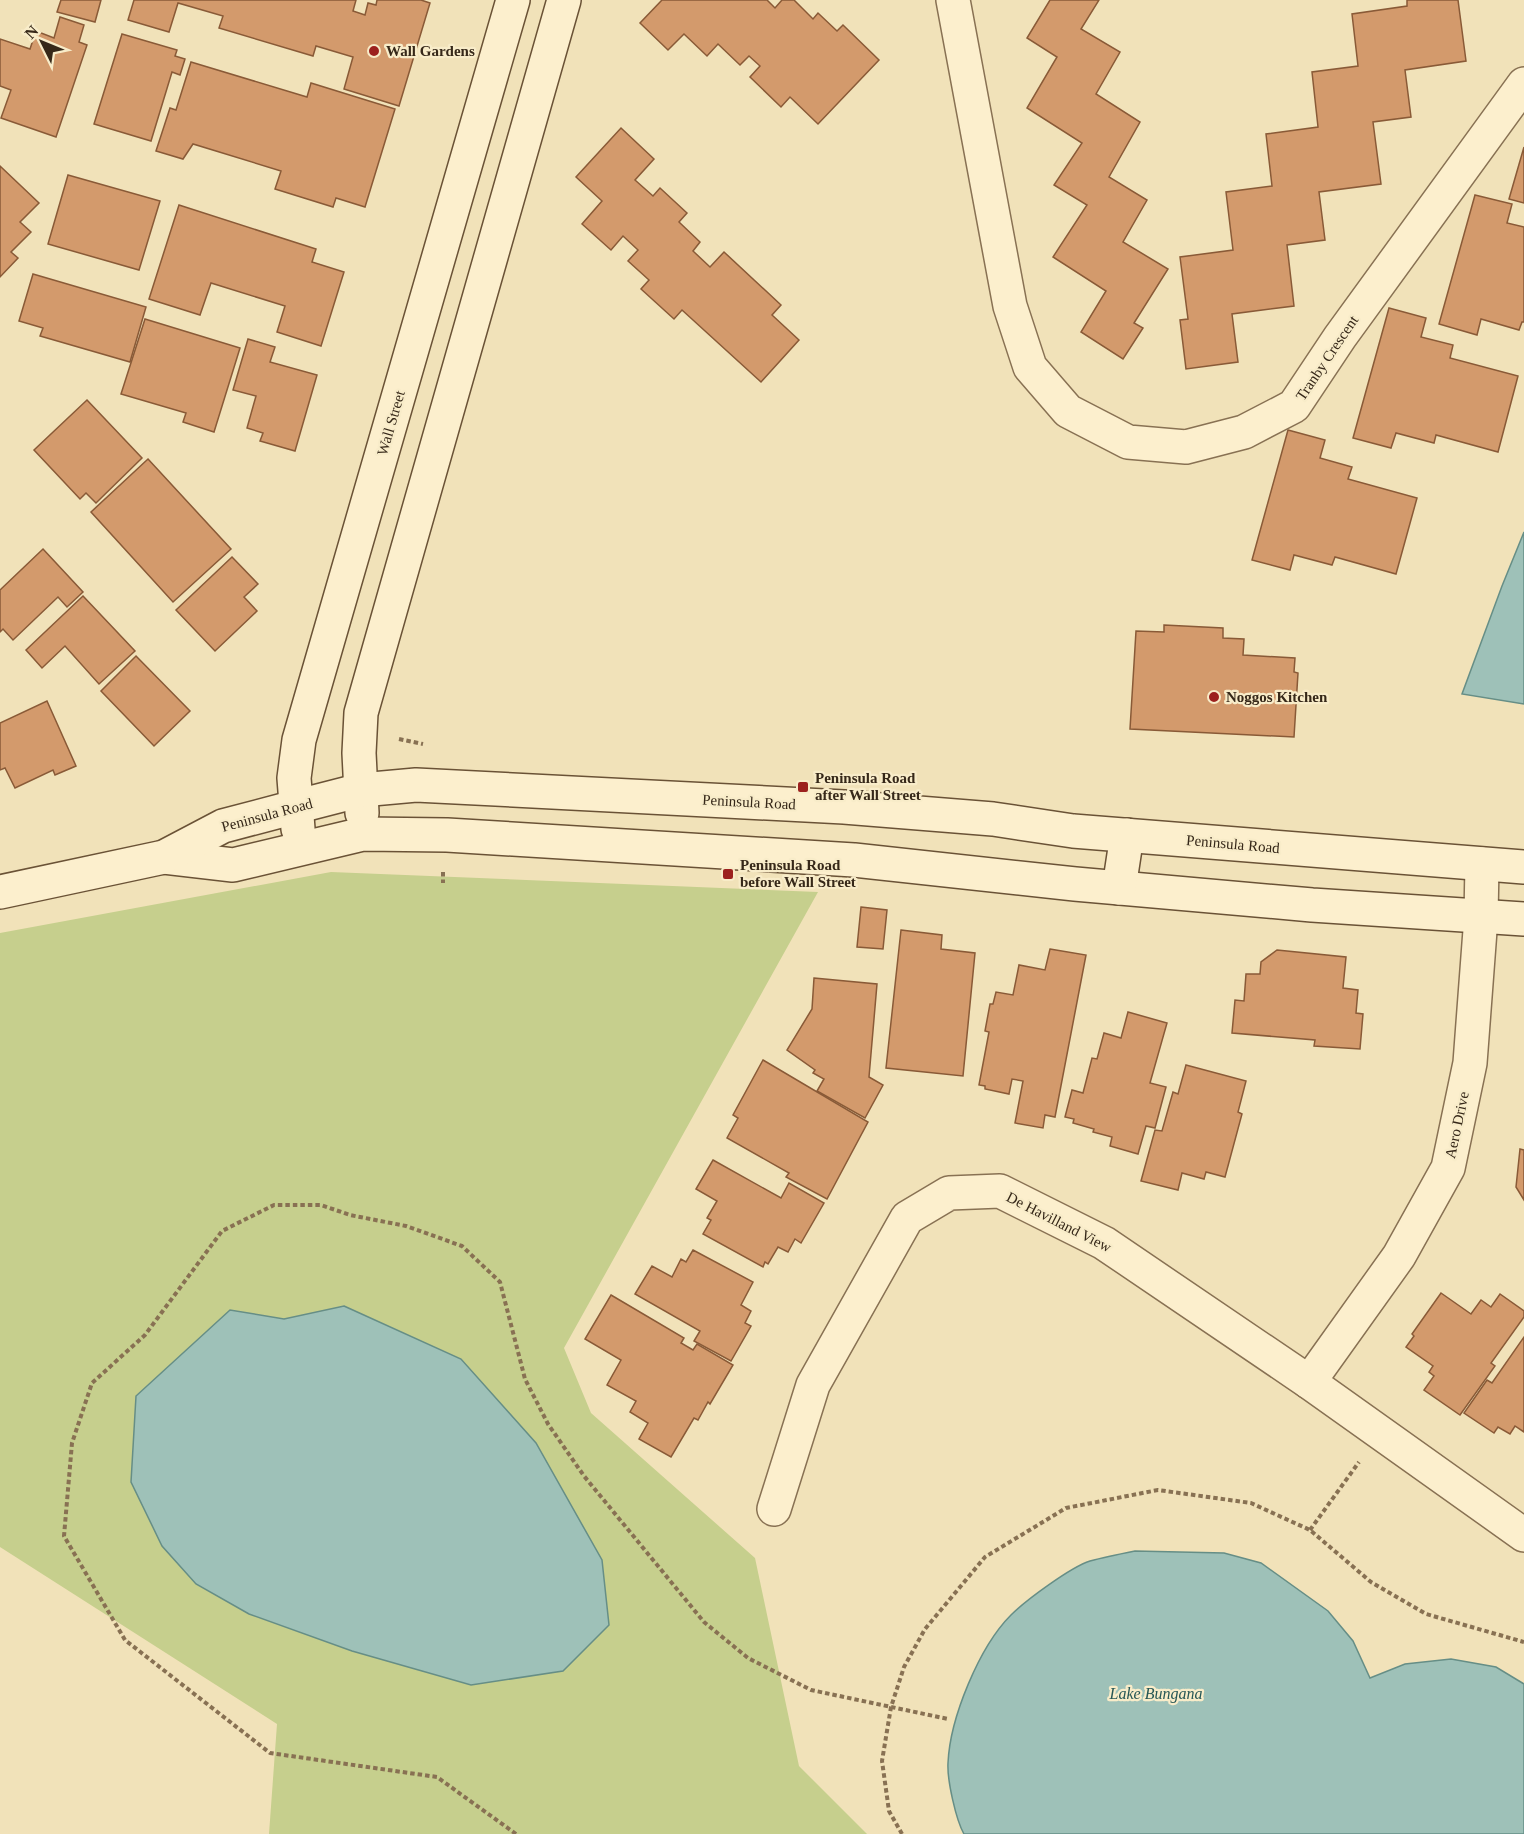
<svg xmlns="http://www.w3.org/2000/svg" width="1524" height="1834" font-family="Georgia,serif">
<style>
.green{fill:#c6cf8d}
.water{fill:#9ec1b8;stroke:#668e86;stroke-width:1.5}
.building{fill:#d39a6c;stroke:#895a37;stroke-width:1.5}
.lines{fill:none;stroke-linecap:round;stroke-linejoin:round}
.street-casing{stroke:#887153;stroke-width:36}
.secondary-casing{stroke:#6a5236;stroke-width:36}
.path{stroke:#887153;stroke-width:4;stroke-dasharray:4.5 3;stroke-linecap:butt}
.street{stroke:#fcefcd;stroke-width:33}
.secondary{stroke:#fcefcd;stroke-width:33}
.poi-dot{fill:#9c211e;stroke:#f8ecc9;stroke-width:2}
.labels{text-anchor:middle;stroke-width:4.5;stroke-linejoin:round;paint-order:stroke}
.poi-label{font-size:15px;font-weight:bold;fill:#362819;stroke:#f8ecc9;text-anchor:start}
.street-label{font-size:15px;fill:#362819;stroke:#f8ecc9}
.water-label{font-size:16px;font-style:italic;fill:#275756;stroke:#f8ecc9}
</style>
<rect width="100%" height="100%" fill="#f1e2b9"/>
<polygon class="green" points="331,872 818,892 564,1348 591,1413 755,1558 799,1766 867,1834 269,1834 277,1724 0,1547 0,933"/>
<g class="water">
<polygon points="1524,532 1524,704 1462,694 1502,586"/>
<polygon points="344,1306 461,1359 536,1443 602,1560 609,1625 563,1671 471,1685 352,1651 249,1614 196,1584 162,1546 131,1482 136,1396 230,1310 284,1319"/>
<path d="M1135,1551L1224,1553L1261,1563L1328,1611L1353,1641L1370,1678L1405,1664L1451,1659L1496,1667L1524,1684V1834H964C956,1820 947,1780 948,1763C950,1718 979,1647 1011,1615C1026,1600 1071,1567 1090,1561C1105,1557 1120,1554 1135,1551Z"/>
</g>
<g class="building">
<polygon points="61,0 101,0 95,22 57,12"/>
<polygon points="134,0 356,0 353,11 365,15 368,3 376,5 377,0 421,0 430,3 399,106 344,89 353,57 316,46 313,56 219,28 223,16 178,3 169,32 128,20"/>
<polygon points="662,0 767,0 775,8 782,0 794,0 813,19 818,13 837,31 843,25 879,60 818,124 790,97 781,107 750,77 760,66 749,56 740,65 718,44 707,56 684,34 668,50 640,23"/>
<polygon points="1050,0 1099,0 1081,29 1120,52 1096,94 1140,122 1109,177 1147,200 1123,242 1168,269 1134,323 1143,328 1123,359 1081,332 1106,291 1053,257 1087,205 1054,185 1082,143 1027,108 1057,57 1027,38"/>
<polygon points="1407,0 1458,0 1466,61 1405,70 1411,117 1373,122 1381,184 1319,192 1325,240 1287,245 1294,306 1232,314 1238,362 1186,369 1180,320 1188,319 1180,257 1233,250 1226,192 1272,186 1266,134 1318,127 1312,72 1358,66 1352,14 1407,6"/>
<polygon points="60,17 84,25 79,42 87,45 56,137 1,118 11,90 0,86 0,39 30,49 36,31 54,38"/>
<polygon points="122,34 177,50 175,56 185,59 180,75 172,72 151,141 94,124"/>
<polygon points="191,62 307,97 311,83 395,109 365,207 336,198 333,207 275,189 281,171 193,144 183,159 156,151 170,108 176,110"/>
<polygon points="621,128 654,159 635,180 653,196 660,188 687,213 679,222 700,242 693,251 710,267 724,252 781,305 772,315 799,340 761,382 682,310 674,319 641,289 649,280 628,261 638,250 623,236 611,250 582,224 602,201 576,177"/>
<polygon points="1524,147 1524,203 1509,199"/>
<polygon points="0,166 39,203 20,222 31,232 11,252 18,258 0,277"/>
<polygon points="68,175 160,201 139,270 48,244"/>
<polygon points="1475,195 1512,204 1507,223 1524,227 1524,322 1522,322 1519,330 1481,319 1477,335 1439,324"/>
<polygon points="179,205 316,249 312,262 344,272 321,346 277,332 285,306 211,283 200,315 149,299"/>
<polygon points="33,274 146,307 130,362 40,336 43,328 19,321"/>
<polygon points="1389,308 1426,318 1421,337 1453,345 1450,358 1518,376 1498,452 1436,435 1434,443 1396,433 1391,448 1353,438"/>
<polygon points="145,319 240,348 214,432 183,422 186,413 121,394"/>
<polygon points="248,339 275,347 270,362 317,375 295,451 260,441 263,433 247,428 256,396 233,390"/>
<polygon points="87,400 142,458 96,503 86,493 80,499 34,450"/>
<polygon points="1288,430 1325,440 1320,458 1352,467 1348,479 1417,498 1396,574 1335,557 1332,565 1294,555 1290,570 1252,560"/>
<polygon points="148,459 231,549 173,602 91,512"/>
<polygon points="43,549 83,592 67,607 58,597 13,640 3,629 0,632 0,590"/>
<polygon points="232,557 258,584 244,597 257,611 215,651 176,610"/>
<polygon points="83,596 135,651 99,684 65,646 42,668 26,650"/>
<polygon points="1164,625 1223,628 1223,638 1244,639 1243,655 1295,658 1294,672 1298,673 1294,737 1130,729 1136,631 1164,632"/>
<polygon points="136,656 190,711 154,746 101,691"/>
<polygon points="47,701 76,766 55,775 53,770 15,788 5,768 0,770 0,723"/>
<polygon points="861,907 887,910 883,949 857,947"/>
<polygon points="901,930 942,935 941,949 975,953 963,1076 886,1068"/>
<polygon points="1050,949 1086,955 1055,1117 1045,1115 1043,1128 1015,1123 1023,1081 1012,1079 1009,1094 985,1089 985,1086 979,1085 989,1032 985,1031 990,1004 993,1004 996,992 1013,995 1019,965 1045,970"/>
<polygon points="1277,950 1346,957 1343,988 1358,990 1356,1013 1363,1014 1360,1049 1314,1046 1315,1040 1232,1033 1235,1000 1244,1001 1246,974 1260,974 1261,962"/>
<polygon points="814,978 877,984 869,1077 883,1085 865,1118 817,1091 824,1079 813,1073 815,1070 787,1050 812,1009"/>
<polygon points="1128,1012 1167,1023 1150,1083 1166,1087 1155,1128 1146,1126 1138,1154 1110,1146 1112,1137 1093,1132 1094,1129 1073,1123 1074,1119 1065,1117 1072,1090 1083,1093 1092,1058 1097,1059 1104,1033 1121,1038"/>
<polygon points="763,1060 868,1122 827,1199 786,1177 789,1173 727,1138 738,1118 733,1115"/>
<polygon points="1186,1065 1246,1081 1238,1112 1242,1114 1225,1177 1206,1172 1204,1179 1182,1173 1178,1190 1141,1181 1155,1130 1162,1131 1173,1092 1178,1094"/>
<polygon points="1520,1149 1524,1150 1524,1200 1516,1187"/>
<polygon points="713,1160 781,1198 789,1183 824,1203 801,1243 795,1239 788,1252 778,1247 768,1264 765,1262 763,1267 703,1234 711,1220 707,1218 717,1201 696,1189"/>
<polygon points="693,1250 753,1282 741,1305 751,1311 745,1323 751,1326 731,1361 694,1341 700,1331 635,1294 652,1266 672,1277 681,1259 686,1262"/>
<polygon points="1441,1293 1471,1314 1481,1300 1491,1307 1500,1294 1524,1311 1524,1317 1491,1363 1495,1366 1460,1415 1424,1390 1434,1376 1429,1372 1433,1366 1406,1347 1414,1336 1412,1334"/>
<polygon points="611,1295 684,1338 681,1343 693,1350 697,1344 733,1365 710,1404 708,1402 698,1420 694,1418 671,1457 639,1439 648,1423 630,1412 636,1401 607,1385 621,1360 585,1339"/>
<polygon points="1524,1337 1524,1432 1515,1426 1510,1434 1498,1427 1494,1433 1464,1413 1487,1380 1492,1383"/>
</g>
<g class="lines">
<defs>
<g id="street">
<polyline points="953,0 1010,306 1030,367 1068,411 1128,442 1186,447 1244,432 1294,406 1340,337 1524,84"/>
<polyline points="1309,1382 1399,1256 1448,1168 1470,1063 1481,917 1482,864"/>
<polyline points="774,1509 813,1385 907,1218 949,1193 1000,1191 1104,1243 1309,1382 1524,1535"/>
</g>
<g id="secondary">
<polyline points="362,813 359,753 361,713 564,0"/>
<polyline points="298,829 294,778 299,740 513,0"/>
<polyline points="164,857 233,865 363,834 447,835 854,860 1075,884 1312,905 1524,919"/>
<polyline points="1119,888 1127,835"/>
<polyline points="0,892 164,857 223,826 295,807 361,790 416,785 844,807 993,819 1073,831 1524,867"/>
</g>
</defs>
<use href="#street" class="street-casing"/>
<use href="#secondary" class="secondary-casing"/>
<g class="path">
<polyline points="399,739 423,744"/>
<polyline points="443,872 443,883"/>
<polyline points="1310,1530 1359,1462"/>
<polyline points="516,1834 437,1777 270,1753 125,1640 64,1536 72,1443 92,1383 145,1335 222,1231 274,1205 321,1205 350,1215 406,1226 462,1246 500,1282 525,1379 548,1424 584,1476 704,1622 748,1658 811,1690 948,1719"/>
<polyline points="902,1834 889,1811 882,1761 891,1707 904,1667 925,1629 985,1557 1066,1508 1158,1490 1251,1503 1310,1530 1371,1582 1426,1614 1524,1642"/>
</g>
<use href="#street" class="street"/>
<use href="#secondary" class="secondary"/>
</g>
<g class="poi-dot">
<circle cx="374" cy="51" r="6"/>
<circle cx="1214" cy="697" r="6"/>
<rect x="797" y="781" width="12" height="12" rx="3"/>
<rect x="722" y="868" width="12" height="12" rx="3"/>
</g>
<g class="labels">
<g class="poi-label">
<text x="386" y="56">Wall Gardens</text>
<text x="1226" y="702">Noggos Kitchen</text>
<text x="815" y="783">Peninsula Road<tspan x="815" dy="17">after Wall Street</tspan></text>
<text x="740" y="870">Peninsula Road<tspan x="740" dy="17">before Wall Street</tspan></text>
</g>
<g class="street-label">
<text transform="translate(1327 358) rotate(-56)" y="5">Tranby Crescent</text>
<text transform="translate(391 423) rotate(-74)" y="5">Wall Street</text>
<text transform="translate(749 802) rotate(3)" y="5">Peninsula Road</text>
<text transform="translate(267 815) rotate(-15)" y="5">Peninsula Road</text>
<text transform="translate(1233 844) rotate(5)" y="5">Peninsula Road</text>
<text transform="translate(1457 1125) rotate(-78)" y="5">Aero Drive</text>
<text transform="translate(1059 1222) rotate(27)" y="5">De Havilland View</text>
</g>
<g class="water-label">
<text x="1156" y="1699">Lake Bungana</text>
</g>
</g>
<g transform="translate(42 42) rotate(313)" stroke="#f8ecc9" stroke-width="4.5" paint-order="stroke">
<path d="M0-4.5L10 22L0 15L-10 22Z" fill="#362819"/>
<text y="-9" font-size="16" font-weight="bold" text-anchor="middle" fill="#362819">N</text>
</g>
</svg>
